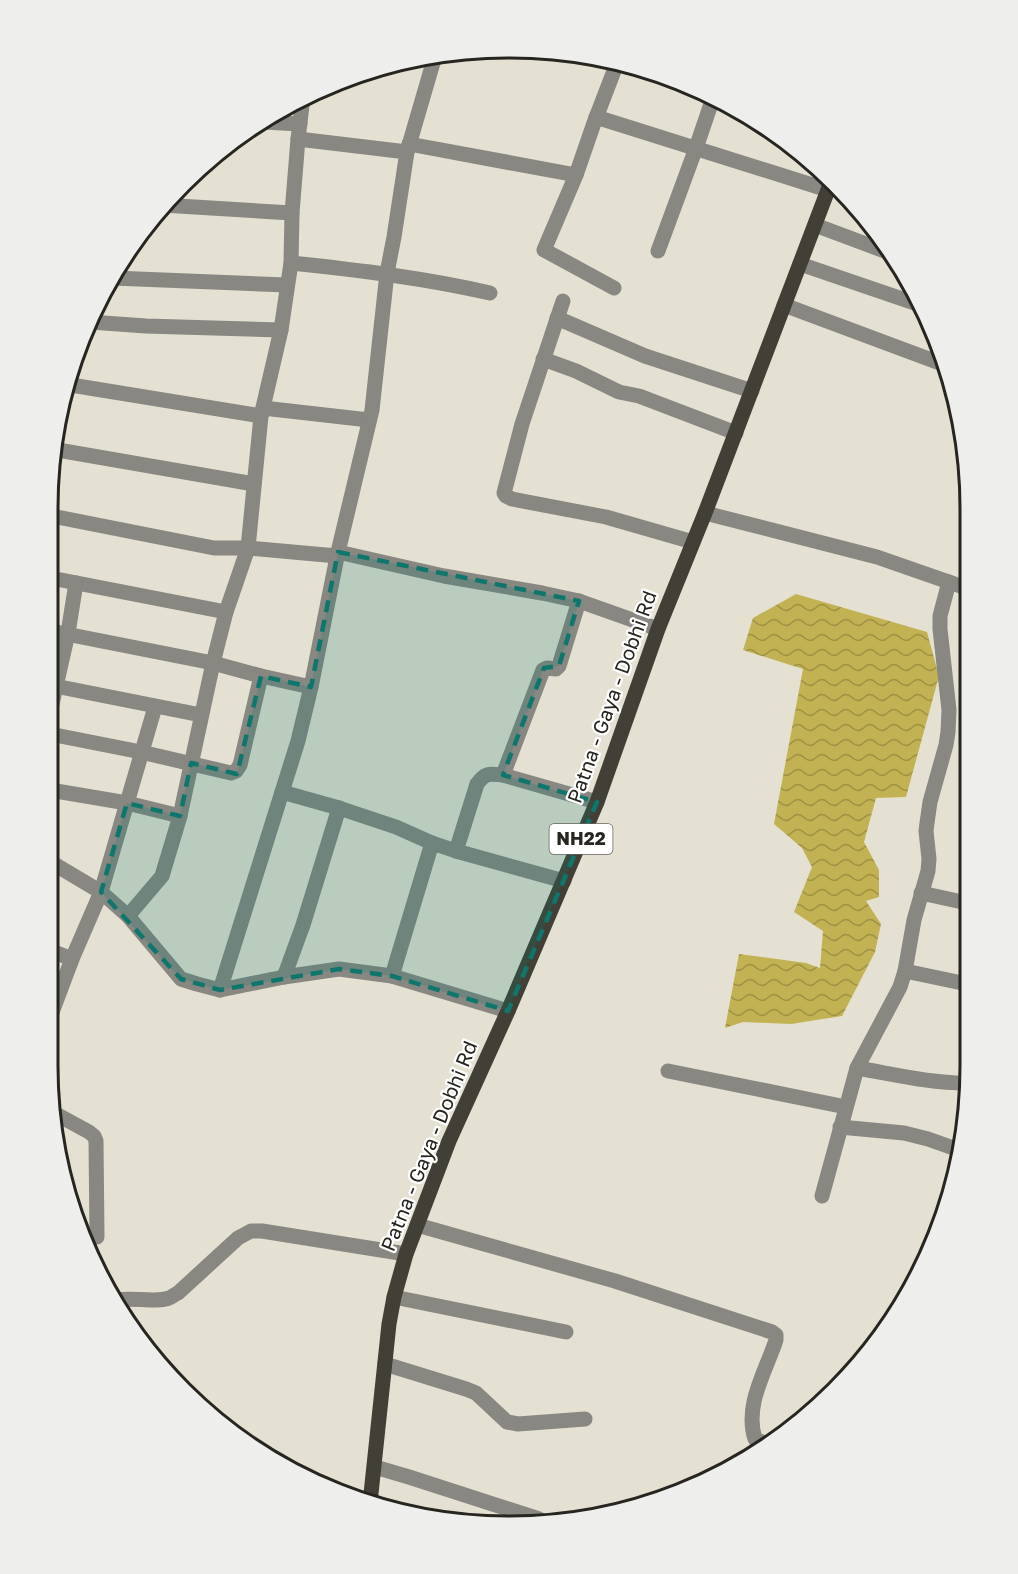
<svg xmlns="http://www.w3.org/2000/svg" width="1018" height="1574" font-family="'Golos Text',sans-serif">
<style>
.water{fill:url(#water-waves)}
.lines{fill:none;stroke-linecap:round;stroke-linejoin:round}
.minor{stroke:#888781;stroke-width:15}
.major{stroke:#424036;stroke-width:15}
.marked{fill:#0f766e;fill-opacity:0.2;stroke:#0f766e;stroke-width:4.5;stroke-dasharray:12 8;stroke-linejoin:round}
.labels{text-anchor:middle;stroke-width:4.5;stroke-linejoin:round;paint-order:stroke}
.shield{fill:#fff;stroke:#676662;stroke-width:1.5}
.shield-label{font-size:18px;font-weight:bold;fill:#26251f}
.street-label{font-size:20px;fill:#26251f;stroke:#fff}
.rim{fill:none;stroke:#26251f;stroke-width:3}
</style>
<defs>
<pattern id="water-waves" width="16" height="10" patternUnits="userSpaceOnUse" patternTransform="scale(1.5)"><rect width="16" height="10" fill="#c3b253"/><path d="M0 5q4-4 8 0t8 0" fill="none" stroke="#9e9144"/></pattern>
</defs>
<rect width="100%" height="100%" fill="#e4e1d2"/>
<polygon class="water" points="796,594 927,632 939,676 906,797 876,798 864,842 879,870 879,897 866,901 881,924 875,952 842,1016 791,1024 743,1022 725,1028 739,954 806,963 820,968 823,931 794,912 812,867 802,848 774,824 803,669 743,650 753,618"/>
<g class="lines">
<g class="minor">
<polyline points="596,117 828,190"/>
<polyline points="263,122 300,124"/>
<polyline points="298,139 407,152"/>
<polyline points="409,144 576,175"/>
<polyline points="162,205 292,213"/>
<polyline points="815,225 890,253"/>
<polyline points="658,251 696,148 713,98"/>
<path d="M291,263C358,270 424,278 490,293"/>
<polyline points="800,264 923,306"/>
<polyline points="113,278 287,285"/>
<polyline points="614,288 544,250 576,175 594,123 617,63"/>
<polyline points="563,301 522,424 504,493 506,496 512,499 606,517 693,542"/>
<polyline points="784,305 945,365"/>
<polyline points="557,318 645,356 752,391"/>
<polyline points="90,322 146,326 281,330"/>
<polyline points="543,359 576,371 619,392 639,396 736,433"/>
<polyline points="71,385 261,416"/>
<polyline points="263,408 369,420"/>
<polyline points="52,449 254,484"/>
<polyline points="705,513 877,557 969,589"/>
<polyline points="52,516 214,548 248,548 337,556"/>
<polyline points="338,552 444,576 542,593 579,601 658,629"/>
<polyline points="51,578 226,612"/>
<polyline points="51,631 213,663 261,676 311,687"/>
<polyline points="50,685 201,715"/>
<polyline points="50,713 68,633 76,583"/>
<polyline points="50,734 141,752 231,773 236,771 240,765 261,676"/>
<polyline points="503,775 543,670 547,668 556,669 559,666 579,601"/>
<polyline points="50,790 127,803 180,816"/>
<polyline points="282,792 339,808 396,827 432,843 456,851 564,881"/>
<path d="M456,851L477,784C486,772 489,774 503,775L597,802"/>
<polyline points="49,861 101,892 128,916 181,979 197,984 220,990 284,977 339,969 392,976 508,1011"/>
<polyline points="921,893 967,903"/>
<polyline points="128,916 162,876 180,816 213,663 226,612 248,548 261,416 281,330 291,263 292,213 298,139 303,97"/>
<polyline points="49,950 72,959"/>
<polyline points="905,971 967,984"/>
<polyline points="392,976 432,843"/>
<polyline points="284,977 303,925 339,808"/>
<polyline points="220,990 298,741 311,687 338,552 372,410 387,273 394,237 407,152 435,56"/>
<polyline points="48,1023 72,959 101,892 155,707"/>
<path d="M857,1068C893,1074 929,1083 966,1083"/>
<polyline points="668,1071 846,1107"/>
<polyline points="56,1114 89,1132 94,1136 96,1141 97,1237"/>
<polyline points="840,1127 904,1133 928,1139 959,1150"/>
<polyline points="822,1196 857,1068 900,987 905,971 914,920 928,871 929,859 926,831 927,823 930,802 946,745 948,732 949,710 940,629 940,616 949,582"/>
<path d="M417,1225L615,1281L772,1332L776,1335V1340C766,1371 744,1405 755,1439L769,1445"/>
<polyline points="394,1297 566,1332"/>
<path d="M116,1300C132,1297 157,1303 169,1298C172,1297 175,1294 178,1293L238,1238L251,1231H262L406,1254"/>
<polyline points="385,1364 466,1389 476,1393 507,1422 518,1424 585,1419"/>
<polyline points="375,1467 409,1477 539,1519"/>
</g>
<polyline class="major" points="370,1503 389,1324 394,1297 406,1254 449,1141 508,1011 597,802 658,629 705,513 831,182"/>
</g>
<path class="marked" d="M338,552L579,601L559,666L544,668L503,775L597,802L508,1011L392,976L339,969L220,990L181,979L101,892L127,803L180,816L191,763L237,774L261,676L311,687Z"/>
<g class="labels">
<rect class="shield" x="549.5" y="824" width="63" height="30" rx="4.5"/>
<g class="shield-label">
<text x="581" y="845">NH22</text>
</g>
<g class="street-label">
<text transform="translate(612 697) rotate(-70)" y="7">Patna - Gaya - Dobhi Rd</text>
<text transform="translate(429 1146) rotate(-68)" y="7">Patna - Gaya - Dobhi Rd</text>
</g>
</g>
<path d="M0 0H1018V1574H0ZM508 58H510A450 450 0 0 1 960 508V1066A450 450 0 0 1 510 1516H508A450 450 0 0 1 58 1066V508A450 450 0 0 1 508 58Z" fill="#eeeeed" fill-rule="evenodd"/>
<path class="rim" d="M508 58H510A450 450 0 0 1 960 508V1066A450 450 0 0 1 510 1516H508A450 450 0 0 1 58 1066V508A450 450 0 0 1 508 58Z"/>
</svg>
